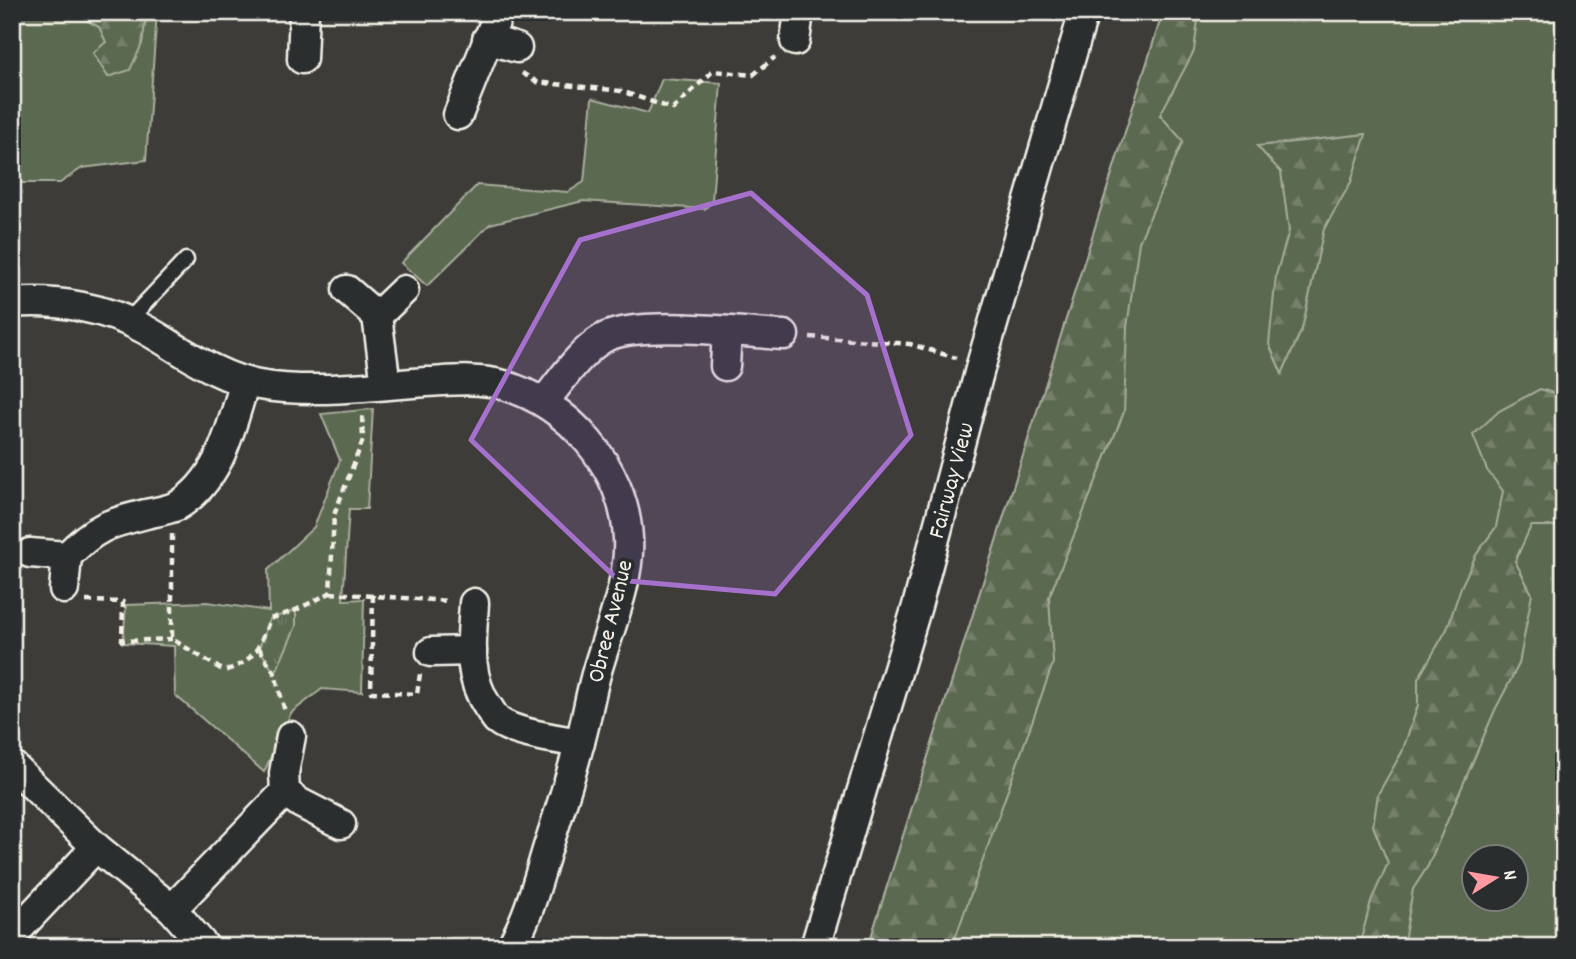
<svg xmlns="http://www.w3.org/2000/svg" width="1576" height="959" font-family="Dekko,sans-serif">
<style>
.green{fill:#5c6951;stroke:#a8ad9c;stroke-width:2;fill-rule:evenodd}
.forest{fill:url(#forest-firs);stroke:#a8ad9c;stroke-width:2}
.park{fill:url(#park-tufts);stroke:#a8ad9c;stroke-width:2}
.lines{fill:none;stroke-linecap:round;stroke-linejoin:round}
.lane-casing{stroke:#f4f1e8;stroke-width:19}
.street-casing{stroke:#f4f1e8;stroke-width:33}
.path{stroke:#f4f1e8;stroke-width:4.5;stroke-dasharray:7 5;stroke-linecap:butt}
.lane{stroke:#2a2d2e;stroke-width:14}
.street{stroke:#2a2d2e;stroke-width:28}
.marked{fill:#a571cd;fill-opacity:0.2;stroke:#a571cd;stroke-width:5;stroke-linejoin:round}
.labels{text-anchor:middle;stroke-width:7;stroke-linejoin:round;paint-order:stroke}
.street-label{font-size:24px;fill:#f4f1e8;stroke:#2a2d2e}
</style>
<defs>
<pattern id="forest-firs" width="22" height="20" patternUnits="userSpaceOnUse" patternTransform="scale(1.75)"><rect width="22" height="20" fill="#5c6951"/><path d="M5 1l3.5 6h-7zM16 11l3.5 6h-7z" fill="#747f6a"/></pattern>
<pattern id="park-tufts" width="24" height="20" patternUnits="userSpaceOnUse" patternTransform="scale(1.75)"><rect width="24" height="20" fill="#5c6951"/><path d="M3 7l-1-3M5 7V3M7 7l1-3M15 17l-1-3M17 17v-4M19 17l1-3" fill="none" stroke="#747f6a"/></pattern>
</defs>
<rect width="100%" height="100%" fill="#3e3c39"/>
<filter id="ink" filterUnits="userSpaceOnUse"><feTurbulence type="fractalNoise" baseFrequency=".0143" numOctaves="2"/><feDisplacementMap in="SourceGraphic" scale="14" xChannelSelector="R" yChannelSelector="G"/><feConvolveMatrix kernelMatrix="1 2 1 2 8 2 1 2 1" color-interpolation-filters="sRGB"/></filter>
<g filter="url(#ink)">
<g class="green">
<polygon points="12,12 157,12 146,160 82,168 60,183 12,183"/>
<path d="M1163,12H1564V947H868ZM1474,858H1516V900H1474Z"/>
<polygon points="662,79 721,83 712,201 705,209 583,201 490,224 427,286 401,263 477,185 568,192 584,182 592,98 648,113"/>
<polygon points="373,409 367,509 349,509 343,600 364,599 362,692 322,689 291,713 264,772 175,695 174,646 123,643 126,605 207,602 269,611 268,570 314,527 340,460 321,414"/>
</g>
<g class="forest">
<polygon points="87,12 147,12 142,44 130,70 108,77 93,53 106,42 99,27 86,20"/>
<polygon points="1163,12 1199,12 1194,51 1160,115 1183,141 1139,242 1127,327 1124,412 1049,597 1053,663 952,947 868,947"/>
<polygon points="1366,134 1351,182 1324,229 1302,329 1282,374 1269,344 1276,275 1289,231 1281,172 1257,146"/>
<polygon points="1540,389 1564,396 1564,526 1531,526 1515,561 1532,594 1519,664 1495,710 1428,866 1413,889 1404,942 1407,947 1359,947 1371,901 1388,863 1373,826 1378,794 1402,752 1418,705 1418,679 1447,629 1461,587 1476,555 1496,527 1503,491 1487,470 1473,435 1499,411"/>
</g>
<polygon class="park" points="296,610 296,626 275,674 259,648 270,619"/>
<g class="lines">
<defs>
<polyline id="lane" points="127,322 186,260"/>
<g id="street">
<polyline points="487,39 517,48"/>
<polyline points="795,41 799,12"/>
<polyline points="302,59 304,12"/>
<polyline points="458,115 499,12"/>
<polyline points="347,290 377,316 404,290"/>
<path d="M12,303C57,299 107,308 146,330C182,350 217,378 259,385C314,394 370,386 426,382C450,381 477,378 500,384C569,403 624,467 628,538C631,582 606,636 595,678C589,700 586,723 579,745C570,780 558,815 547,850C537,883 529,916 511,947"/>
<polyline points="377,316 386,385"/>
<polyline points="725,366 727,332"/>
<path d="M544,402C561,381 579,353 602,339C635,319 743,333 784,335"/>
<polyline points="30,553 67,556 64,589"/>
<path d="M67,556C95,527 107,524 146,514C155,512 168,510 177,506C221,480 231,426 245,382"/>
<path d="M474,603C472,639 466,675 488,707C491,711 494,717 497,720C514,734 559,739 580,743"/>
<polyline points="431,652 472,651"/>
<polyline points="291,736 284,773 285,792 300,803 341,824"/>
<polyline points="12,765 96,847 172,909 205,947"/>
<polyline points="172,909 285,792"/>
<polyline points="12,936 96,847"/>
<polyline points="815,947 917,606 981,365 1084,12"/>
</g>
</defs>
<use href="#lane" class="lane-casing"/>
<use href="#street" class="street-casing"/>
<g class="path">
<polyline points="522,73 537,82 621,91 673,109 713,71 753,75 775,57"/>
<polyline points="810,337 910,344 956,358"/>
<path d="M172,534V639L224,671C255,661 259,648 270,619L296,610L330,593L334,515L363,440L362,412"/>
<polyline points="330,593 448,601"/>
<polyline points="373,595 371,692 417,694 420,674"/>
<polyline points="86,601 123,602 122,641 172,639"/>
<polyline points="259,648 275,674 285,712"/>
</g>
<use href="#lane" class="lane"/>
<use href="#street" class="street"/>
</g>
</g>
<path class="marked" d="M751,193L867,295L911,435L775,594L618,580L471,440L580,240Z"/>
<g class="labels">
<g class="street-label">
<text transform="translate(950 480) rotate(-75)" y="8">Fairway View</text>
<text transform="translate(609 621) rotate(-76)" y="8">Obree Avenue</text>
</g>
</g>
<rect width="1576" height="959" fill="none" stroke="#2a2d2e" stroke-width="42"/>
<rect x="21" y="21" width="1534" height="917" fill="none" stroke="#f4f1e8" stroke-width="2.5" filter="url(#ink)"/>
<g transform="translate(1495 878) rotate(79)"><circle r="33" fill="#2a2d2e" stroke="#7b7b78" stroke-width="2"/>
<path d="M0-5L12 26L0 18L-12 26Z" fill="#ff9aa2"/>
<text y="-10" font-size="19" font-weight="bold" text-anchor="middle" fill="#f4f1e8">N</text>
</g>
</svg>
